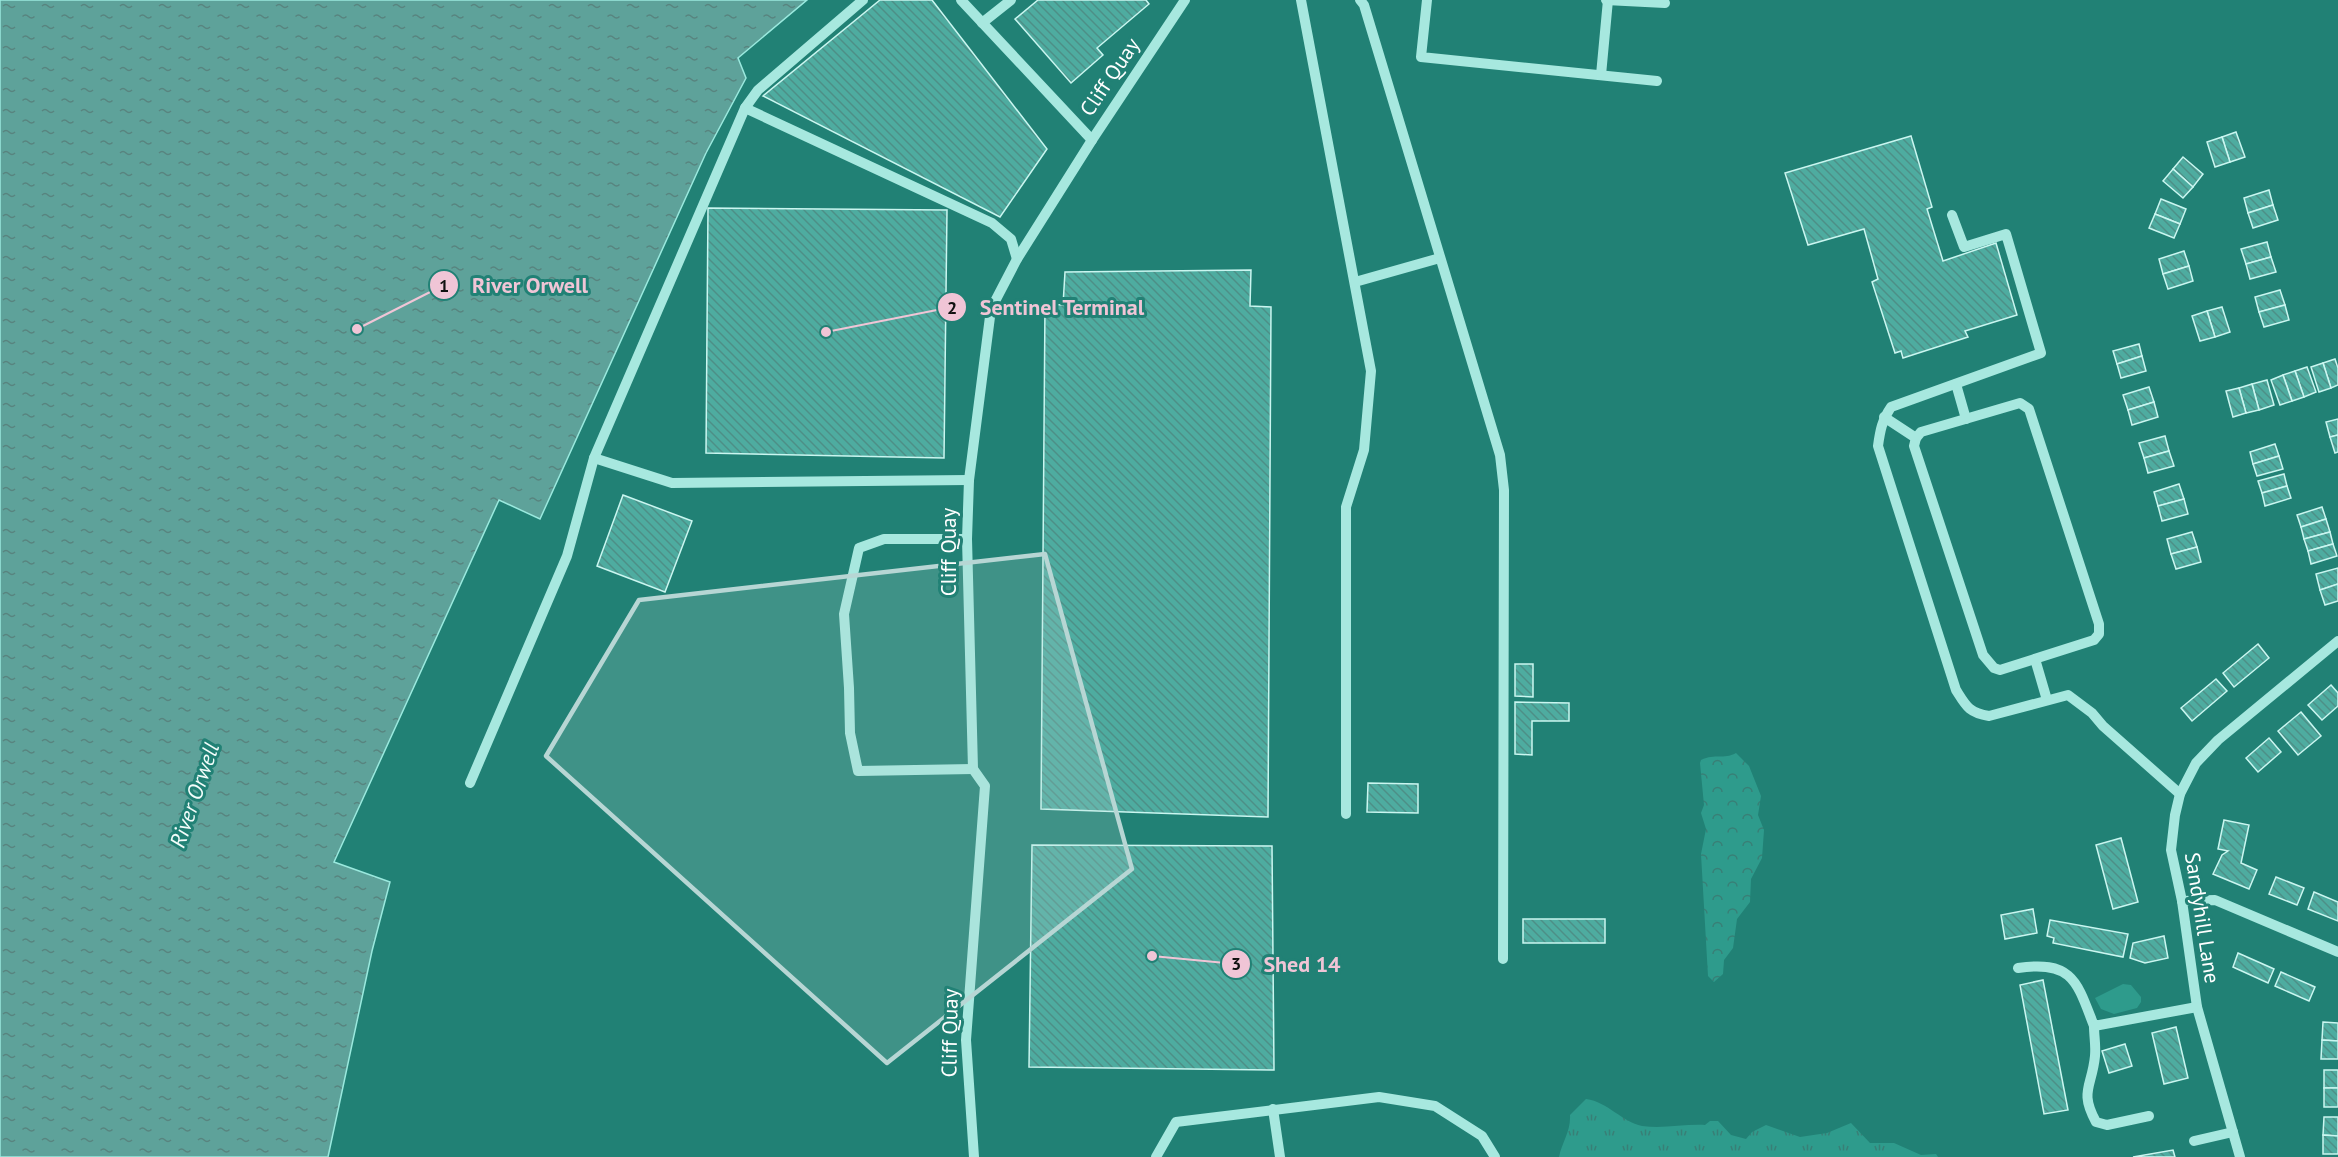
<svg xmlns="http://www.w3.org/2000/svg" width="2338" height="1157" font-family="'PT Sans',sans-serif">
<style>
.grass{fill:url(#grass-tufts)}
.forest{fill:url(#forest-crowns)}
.green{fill:#2e9b8c}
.water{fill:url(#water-ripples);stroke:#9ae9de;stroke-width:1.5}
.building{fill:url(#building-back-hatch);stroke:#caf6f0;stroke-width:1.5}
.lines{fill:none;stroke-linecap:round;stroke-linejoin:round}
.minor{stroke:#a7e8df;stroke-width:10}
.marked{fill:#b7d6d4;fill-opacity:0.2;stroke:#b7d6d4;stroke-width:4.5;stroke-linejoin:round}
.labels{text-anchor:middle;stroke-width:6;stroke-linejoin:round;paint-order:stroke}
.street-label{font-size:21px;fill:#fff;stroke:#218175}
.water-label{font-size:22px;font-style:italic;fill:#f3fdfb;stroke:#218175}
.leader{fill:none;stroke:#f0c5d6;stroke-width:2}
.callout-dot{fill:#f0c5d6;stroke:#218175;stroke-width:2}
.mark-label{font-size:18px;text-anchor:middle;font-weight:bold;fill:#111}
.callout-label{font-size:22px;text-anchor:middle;font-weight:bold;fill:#f0c5d6;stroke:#218175;stroke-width:6;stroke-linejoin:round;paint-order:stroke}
</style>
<defs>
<pattern id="grass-tufts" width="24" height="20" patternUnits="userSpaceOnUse" patternTransform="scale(1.5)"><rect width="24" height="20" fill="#2e9b8c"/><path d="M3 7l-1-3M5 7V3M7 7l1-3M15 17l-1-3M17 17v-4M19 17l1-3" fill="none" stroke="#387f76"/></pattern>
<pattern id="forest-crowns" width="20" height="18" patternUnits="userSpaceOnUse" patternTransform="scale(1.5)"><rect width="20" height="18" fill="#2e9b8c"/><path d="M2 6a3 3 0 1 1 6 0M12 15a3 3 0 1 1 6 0" fill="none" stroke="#387f76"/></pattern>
<pattern id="water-ripples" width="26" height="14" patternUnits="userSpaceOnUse" patternTransform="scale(1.5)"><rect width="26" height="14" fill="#5ea29a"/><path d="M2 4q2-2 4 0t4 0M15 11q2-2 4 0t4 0" fill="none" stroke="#58847f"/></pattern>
<pattern id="building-back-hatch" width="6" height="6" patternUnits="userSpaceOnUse" patternTransform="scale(1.5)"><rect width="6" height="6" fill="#4eaca0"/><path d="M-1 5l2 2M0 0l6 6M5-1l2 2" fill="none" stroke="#4d8f87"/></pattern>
</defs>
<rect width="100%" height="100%" fill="#218175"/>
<path class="grass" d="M1586,1099C1608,1102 1622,1122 1642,1126C1663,1129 1684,1124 1705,1125L1710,1121H1718L1731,1135L1746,1139L1752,1132L1766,1125L1800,1137L1827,1133L1851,1123L1870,1143H1894L1921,1155L1936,1154L1938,1157H1559C1562,1142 1571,1131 1570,1115Z"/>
<path class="forest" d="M1736,753L1749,766L1761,796L1758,815L1764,830L1762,858L1751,879L1750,902L1737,919L1733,948L1724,960L1723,974L1714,982L1708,976L1701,854L1706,829L1701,813L1704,805L1700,763L1701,760C1716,753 1723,760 1736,753Z"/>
<polygon class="green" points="2123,984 2131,985 2141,997 2141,1002 2137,1008 2114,1014 2101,1009 2095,998"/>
<polygon class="water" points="0,0 807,0 738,58 746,78 706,153 540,519 499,500 334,862 390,882 372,951 328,1157 0,1157"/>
<g class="building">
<polygon points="880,0 932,0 1047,149 1000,217 763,96"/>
<polygon points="1038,0 1146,0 1149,4 1097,48 1103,55 1071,83 1015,19"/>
<polygon points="2236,132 2245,157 2230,162 2222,137"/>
<polygon points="1911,136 1932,207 1927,209 1943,261 1996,243 2017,315 1965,331 1968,337 1903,358 1901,351 1895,353 1872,282 1878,279 1864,229 1808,245 1785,173"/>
<polygon points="2222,137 2230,162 2215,167 2207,142"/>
<polygon points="2183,157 2203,174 2193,187 2173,169"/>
<polygon points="2173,169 2193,187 2183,198 2163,181"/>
<polygon points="2269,190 2273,205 2248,213 2244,198"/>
<polygon points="2161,199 2186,209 2180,224 2155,214"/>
<polygon points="2273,205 2278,220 2253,228 2248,213"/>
<polygon points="708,208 947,210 944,458 706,453"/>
<polygon points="2155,214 2180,224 2174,238 2149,228"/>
<polygon points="2267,242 2271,257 2246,264 2241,249"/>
<polygon points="2184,251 2189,266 2163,274 2159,259"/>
<polygon points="2271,257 2276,272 2250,279 2246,264"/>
<polygon points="2189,266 2193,281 2168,289 2163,274"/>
<polygon points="1251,270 1250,306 1271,307 1268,817 1041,809 1045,304 1063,305 1065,272"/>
<polygon points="2280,290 2285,305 2259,312 2255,297"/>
<polygon points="2285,305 2289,320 2264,327 2259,312"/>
<polygon points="2222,307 2230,332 2215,337 2207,311"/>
<polygon points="2207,311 2215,337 2200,341 2192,316"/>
<polygon points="2139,344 2142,356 2117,364 2113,351"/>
<polygon points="2142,356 2146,371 2121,378 2117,364"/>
<polygon points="2335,359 2338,368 2338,385 2331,388 2323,363"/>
<polygon points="2323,363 2331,388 2319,392 2311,367"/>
<polygon points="2307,367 2316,392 2304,397 2295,371"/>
<polygon points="2295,371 2304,397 2292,401 2283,375"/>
<polygon points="2283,375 2292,401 2280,405 2271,380"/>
<polygon points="2267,380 2274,405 2259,410 2252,384"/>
<polygon points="2252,384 2259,410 2246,413 2239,388"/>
<polygon points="2149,387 2154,402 2128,410 2123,395"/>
<polygon points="2239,388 2246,413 2233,417 2226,391"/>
<polygon points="2154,402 2158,417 2132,425 2128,410"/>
<polygon points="2338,419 2338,435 2330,437 2326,422"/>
<polygon points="2338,435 2338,452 2335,453 2330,437"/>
<polygon points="2165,436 2169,451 2144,458 2139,443"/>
<polygon points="2275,444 2279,456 2253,464 2250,452"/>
<polygon points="2169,451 2174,466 2148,473 2144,458"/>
<polygon points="2279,456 2283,469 2257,476 2253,464"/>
<polygon points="2284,474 2287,486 2262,493 2258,481"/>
<polygon points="2179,484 2184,499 2158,506 2154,492"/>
<polygon points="2287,486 2291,498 2265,506 2262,493"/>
<polygon points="623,495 692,521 665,592 597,566"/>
<polygon points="2184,499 2188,514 2162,521 2158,506"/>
<polygon points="2322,507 2326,519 2301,527 2297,515"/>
<polygon points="2326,519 2330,532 2304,539 2301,527"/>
<polygon points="2192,532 2197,547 2171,554 2167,539"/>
<polygon points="2330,532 2333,544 2308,551 2304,539"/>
<polygon points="2333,544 2337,556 2311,564 2308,551"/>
<polygon points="2197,547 2201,562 2176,569 2171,554"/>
<polygon points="2338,568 2338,584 2320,590 2316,574"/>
<polygon points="2338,584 2338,601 2325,605 2320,590"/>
<polygon points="2258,644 2269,658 2234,687 2223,673"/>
<polygon points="1515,664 1533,664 1533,697 1515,696"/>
<polygon points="2216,679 2227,691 2192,721 2181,708"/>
<polygon points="2331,685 2338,693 2338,706 2322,720 2308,705"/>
<polygon points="1515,702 1569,703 1569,721 1532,721 1532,755 1515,754"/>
<polygon points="2301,712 2321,736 2298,755 2278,731"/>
<polygon points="2269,738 2281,752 2258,772 2246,758"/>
<polygon points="1368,783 1418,784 1418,813 1367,812"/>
<polygon points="2224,820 2249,825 2241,863 2257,870 2249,889 2213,874 2222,855 2228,851 2218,849"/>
<polygon points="2121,838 2138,902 2113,909 2096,845"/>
<polygon points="1032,845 1272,846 1274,1070 1029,1067"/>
<polygon points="2276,877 2304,888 2297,905 2269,894"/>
<polygon points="2314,892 2338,902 2338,921 2308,909"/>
<polygon points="2033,909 2037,933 2005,939 2001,915"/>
<rect x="1523" y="919" width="82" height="24"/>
<polygon points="2050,920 2128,934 2123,957 2053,943 2054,938 2047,936"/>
<polygon points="2164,936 2168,958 2145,963 2130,958 2133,943"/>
<polygon points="2238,953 2274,969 2268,983 2233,967"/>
<polygon points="2281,972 2315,987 2309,1001 2275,986"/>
<polygon points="2043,980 2068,1110 2044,1114 2020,985"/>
<polygon points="2323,1022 2338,1023 2338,1041 2322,1040"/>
<polygon points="2176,1027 2188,1078 2164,1084 2152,1033"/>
<polygon points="2322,1040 2338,1041 2338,1059 2321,1059"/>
<polygon points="2125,1044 2132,1066 2109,1073 2102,1051"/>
<rect x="2324" y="1070" width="14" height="18"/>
<rect x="2324" y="1088" width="14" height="19"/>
<polygon points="2324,1117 2338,1117 2338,1136 2323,1135"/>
<polygon points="2323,1135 2338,1136 2338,1154 2323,1154"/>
<polygon points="2173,1150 2175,1157 2133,1157"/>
</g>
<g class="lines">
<g class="minor">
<polyline points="961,0 1092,140"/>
<polyline points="1301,0 1371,371 1364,450 1346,507 1346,814"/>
<polyline points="1360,0 1364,5 1500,455 1504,490 1503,959"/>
<polyline points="1427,0 1421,57 1657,81"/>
<polyline points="1606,0 1665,3"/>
<polyline points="982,23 1011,0"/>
<polyline points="1601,75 1608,0"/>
<polyline points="745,108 758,90 863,0"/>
<path d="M1952,215L1964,247L2006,234L2041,353L1891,407C1882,420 1880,431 1878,446L1956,690C1966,706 1969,713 1989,716L2068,695L2092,713L2103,726L2180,794"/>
<polyline points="1355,282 1440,258"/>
<polyline points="1956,384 1966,419"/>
<polygon points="2020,403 2029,409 2099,624 2099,634 2094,640 2000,670 1994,668 1983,655 1914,446 1916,438 1921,432"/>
<polyline points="1884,417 1916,438"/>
<polyline points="969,480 672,483 594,458 745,108 992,223 1011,239 1017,259"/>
<polyline points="967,539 884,539 859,548 844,614 849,688 850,733 858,771 973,769"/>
<polyline points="2035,659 2047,700"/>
<polyline points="470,783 567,556 594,458"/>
<polyline points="2182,901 2215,900 2338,952"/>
<path d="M2018,968C2073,960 2077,982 2094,1026L2197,1007"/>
<path d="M2094,1026C2094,1036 2096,1046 2095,1056C2092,1087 2079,1091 2096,1122L2107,1125L2149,1116"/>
<polyline points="1273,1109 1280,1157"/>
<polyline points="2194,1141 2233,1132"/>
<polyline points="974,1157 966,1040 985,786 973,769 967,539 969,480 991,309 1017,259 1092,140 1185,0"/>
<polyline points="1156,1157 1176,1122 1379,1097 1435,1106 1482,1136 1495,1157"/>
<polyline points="2240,1157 2197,1007 2182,901 2171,850 2175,815 2180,794 2196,763 2218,740 2338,641"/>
</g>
</g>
<path class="marked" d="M1045,554L1132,869L887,1063L546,756L639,600Z"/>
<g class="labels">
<g class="street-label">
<text transform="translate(1110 77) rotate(-56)" y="7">Cliff Quay</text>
<text transform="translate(949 552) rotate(-90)" y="7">Cliff Quay</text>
<text transform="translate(2202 918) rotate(81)" y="7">Sandyhill Lane</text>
<text transform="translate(950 1033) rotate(-89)" y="7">Cliff Quay</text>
</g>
<g class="water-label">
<text transform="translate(194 795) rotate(-71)" y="8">River Orwell</text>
</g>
</g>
<path class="leader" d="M357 329L444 285M826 332L952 307M1152 956L1236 964"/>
<g class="callout-dot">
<circle cx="357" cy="329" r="6"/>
<circle cx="826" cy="332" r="6"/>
<circle cx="1152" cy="956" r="6"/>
<circle cx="444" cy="285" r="15"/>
<circle cx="952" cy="307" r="15"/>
<circle cx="1236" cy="964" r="15"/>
</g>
<g class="mark-label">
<text x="444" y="292">1</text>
<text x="952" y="314">2</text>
<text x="1236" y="970">3</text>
</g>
<g class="callout-label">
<text x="530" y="293">River Orwell</text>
<text x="1062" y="315">Sentinel Terminal</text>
<text x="1302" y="972">Shed 14</text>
</g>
</svg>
